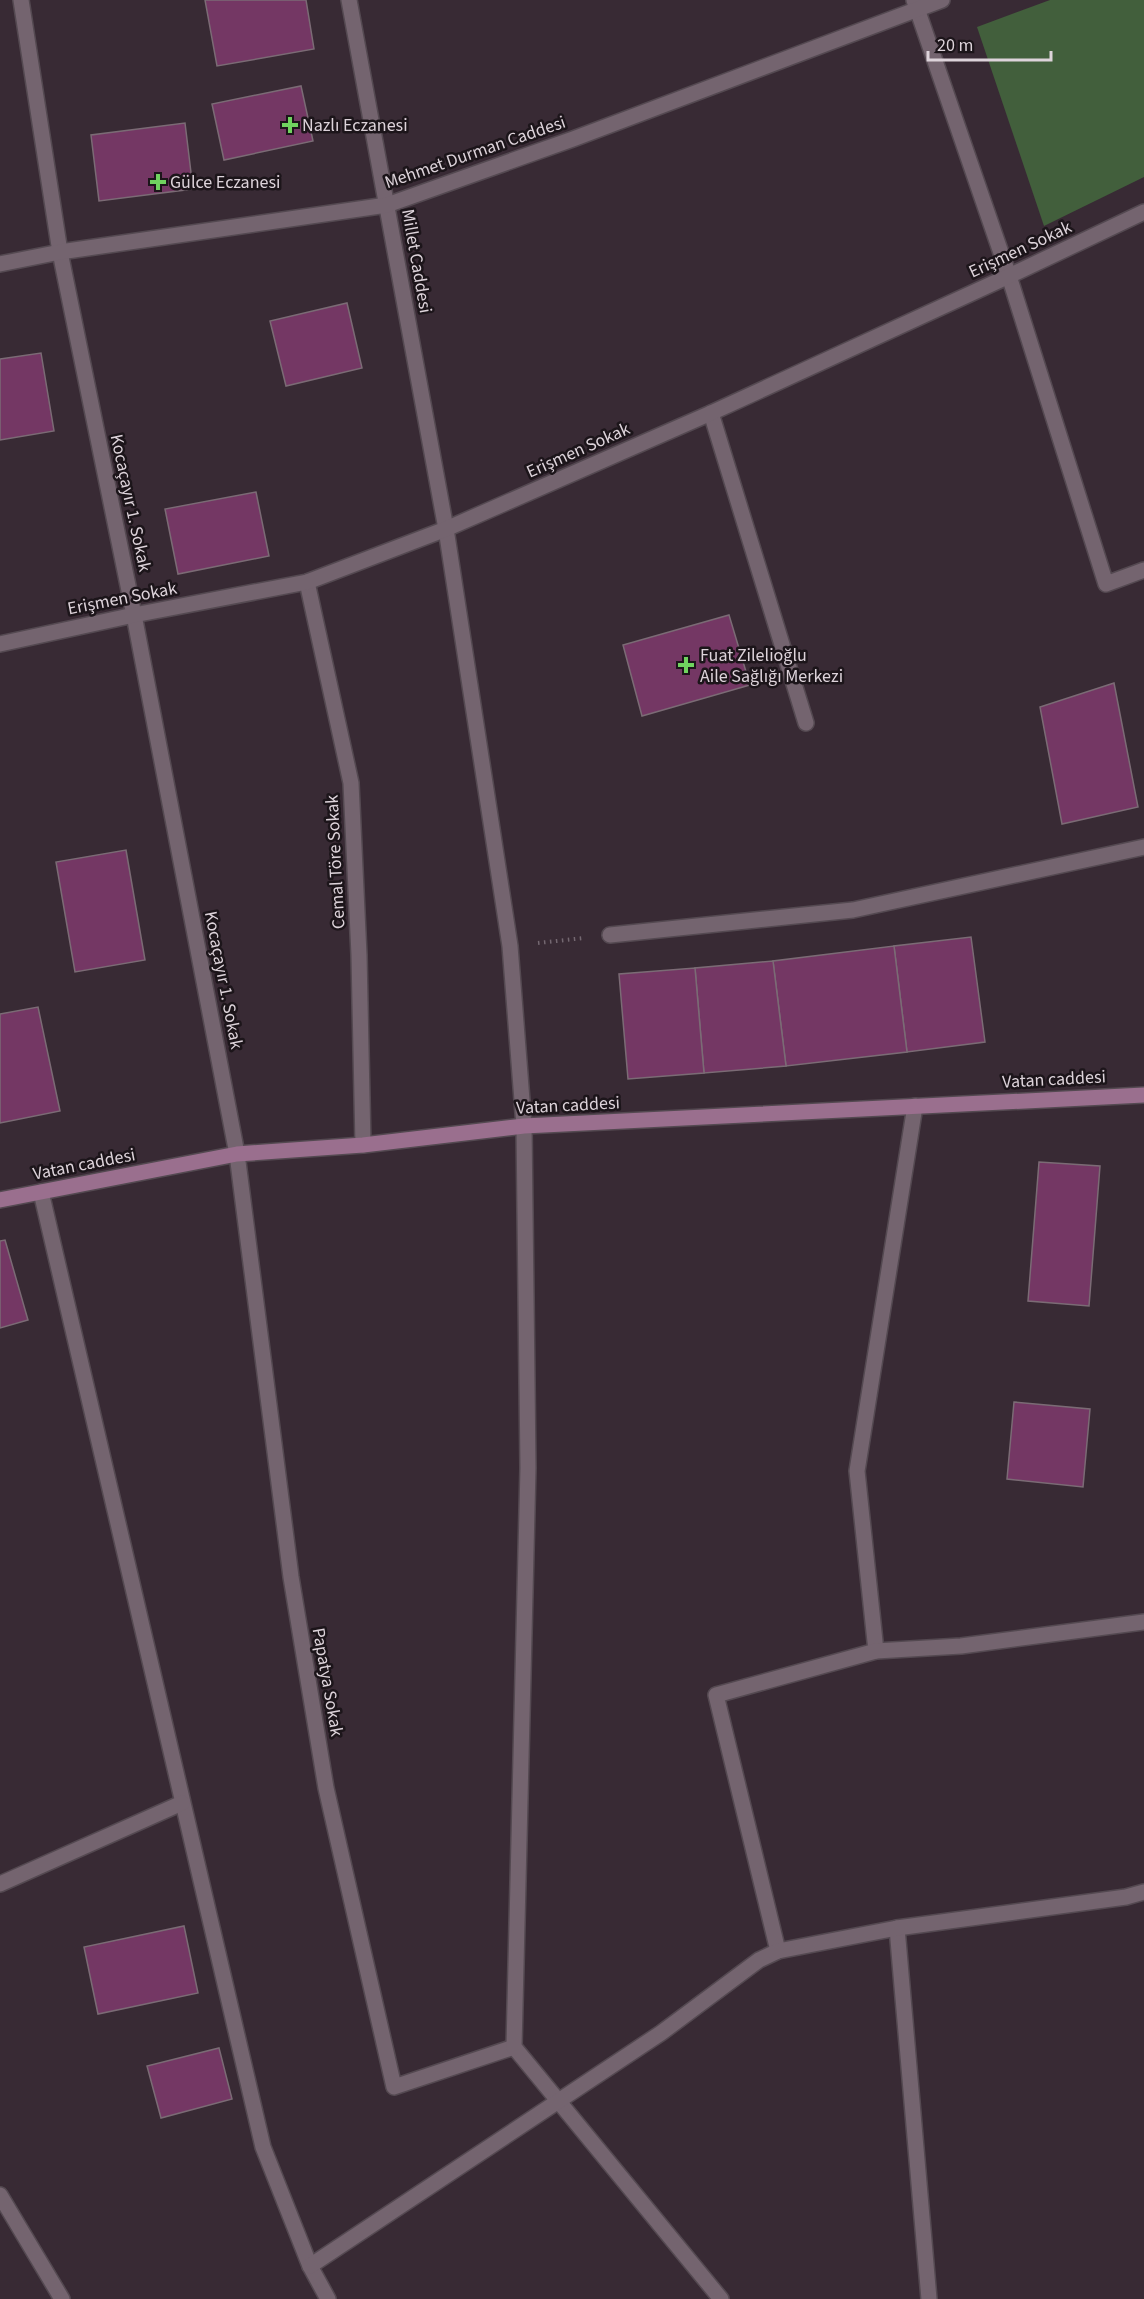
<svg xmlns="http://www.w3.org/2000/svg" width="1144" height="2299" font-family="'Source Sans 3',sans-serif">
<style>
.green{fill:#425f3c}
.building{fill:#743764;stroke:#7b6b75;stroke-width:1.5}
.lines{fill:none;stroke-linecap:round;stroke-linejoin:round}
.street-casing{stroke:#544951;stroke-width:18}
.secondary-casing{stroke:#544951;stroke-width:18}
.path{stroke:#746871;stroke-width:4;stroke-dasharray:1.5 4.5;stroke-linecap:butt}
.street{stroke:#74646f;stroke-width:15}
.secondary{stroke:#9a6f8e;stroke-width:15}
.poi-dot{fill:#70d35f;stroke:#1c151a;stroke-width:2}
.labels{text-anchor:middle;stroke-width:5;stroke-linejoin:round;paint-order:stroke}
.poi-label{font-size:18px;fill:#ddd3da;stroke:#1c151a;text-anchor:start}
.street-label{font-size:18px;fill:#ddd3da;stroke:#1c151a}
</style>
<rect width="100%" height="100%" fill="#382a34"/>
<polygon class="green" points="1050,0 1144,0 1144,177 1044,226 977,27"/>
<g class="building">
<polygon points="205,0 306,0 314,49 217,66"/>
<polygon points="301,86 313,141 224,160 212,104"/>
<polygon points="185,123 193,189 99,201 91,135"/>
<polygon points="347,303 362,368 286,386 270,321"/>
<polygon points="41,353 54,431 0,440 0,359"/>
<polygon points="256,492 269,556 178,574 165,509"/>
<polygon points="729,615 750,685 642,716 623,645"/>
<polygon points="1114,683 1138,807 1062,824 1040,707"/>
<polygon points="126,850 145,960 75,972 56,862"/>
<polygon points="971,937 985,1042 907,1052 894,946"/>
<polygon points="894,946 907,1052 786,1066 773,961"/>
<polygon points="773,961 786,1066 704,1073 695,968"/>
<polygon points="695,968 704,1073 628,1079 619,974"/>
<polygon points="38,1007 60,1111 0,1123 0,1014"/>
<polygon points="1039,1162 1100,1166 1089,1306 1028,1301"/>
<polygon points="5,1240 28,1320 0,1328 0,1241"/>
<polygon points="1014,1402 1090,1409 1083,1487 1007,1479"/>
<polygon points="184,1926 198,1993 98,2014 84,1947"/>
<polygon points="219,2048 232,2099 161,2118 147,2066"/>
</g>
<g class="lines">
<defs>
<g id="street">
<polyline points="21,0 60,252 134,615 237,1154 291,1577 326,1788 394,2087 514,2047"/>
<polyline points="349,0 446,529 510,946 524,1126 528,1468 514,2047 721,2299"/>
<polyline points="914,0 1009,276 1106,584 1144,570"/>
<polyline points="0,264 60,252 387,205 573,139 942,0"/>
<polyline points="711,413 806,723"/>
<polyline points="307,582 351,783 359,955 363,1145"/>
<polyline points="0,644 134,615 307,582 446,529 711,413 1009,276 1144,212"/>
<polyline points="610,935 853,910 1144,847"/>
<polyline points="41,1192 263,2147 310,2266 328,2299"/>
<polyline points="876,1651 857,1471 915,1106"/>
<polyline points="0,1884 182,1803"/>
<polyline points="897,1928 929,2299"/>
<polyline points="778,1951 716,1695 876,1651 961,1646 1144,1622"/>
<polyline points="0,2195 62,2299"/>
<polyline points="310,2266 661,2033 759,1960 778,1951 897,1928 1126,1897 1144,1892"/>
</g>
<polyline id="secondary" points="0,1200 237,1154 363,1145 524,1126 1144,1095"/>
</defs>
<use href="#street" class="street-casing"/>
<use href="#secondary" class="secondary-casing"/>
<polyline class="path" points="538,943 584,938"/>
<use href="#street" class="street"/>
<use href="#secondary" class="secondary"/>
</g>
<g class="poi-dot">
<path d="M287 116h6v6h6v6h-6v6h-6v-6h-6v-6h6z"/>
<path d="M155 173h6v6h6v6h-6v6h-6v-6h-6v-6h6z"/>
<path d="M683 656h6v6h6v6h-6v6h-6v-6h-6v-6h6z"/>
</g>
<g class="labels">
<g class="poi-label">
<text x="302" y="131">Nazlı Eczanesi</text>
<text x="170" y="188">Gülce Eczanesi</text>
<text x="700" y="661">Fuat Zilelioğlu<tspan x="700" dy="21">Aile Sağlığı Merkezi</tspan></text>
</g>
<g class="street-label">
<text transform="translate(475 152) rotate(-19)" y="6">Mehmet Durman Caddesi</text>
<text transform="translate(1020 249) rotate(-25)" y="6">Erişmen Sokak</text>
<text transform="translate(417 261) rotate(80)" y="6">Millet Caddesi</text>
<text transform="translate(578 450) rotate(-24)" y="6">Erişmen Sokak</text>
<text transform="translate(131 503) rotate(78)" y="6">Kocaçayır 1. Sokak</text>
<text transform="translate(122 598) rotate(-11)" y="6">Erişmen Sokak</text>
<text transform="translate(335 862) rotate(-93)" y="6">Cemal Töre Sokak</text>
<text transform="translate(224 980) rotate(79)" y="6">Kocaçayır 1. Sokak</text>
<text transform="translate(1054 1079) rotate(-3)" y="6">Vatan caddesi</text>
<text transform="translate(568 1105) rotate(-3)" y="6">Vatan caddesi</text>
<text transform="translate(84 1164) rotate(-11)" y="6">Vatan caddesi</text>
<text transform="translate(328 1682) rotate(80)" y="6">Papatya Sokak</text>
</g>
</g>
<path d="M928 51v9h123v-9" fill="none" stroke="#ddd3da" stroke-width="3"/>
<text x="937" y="51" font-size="18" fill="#ddd3da" stroke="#1c151a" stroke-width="4.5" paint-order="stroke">20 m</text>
</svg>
